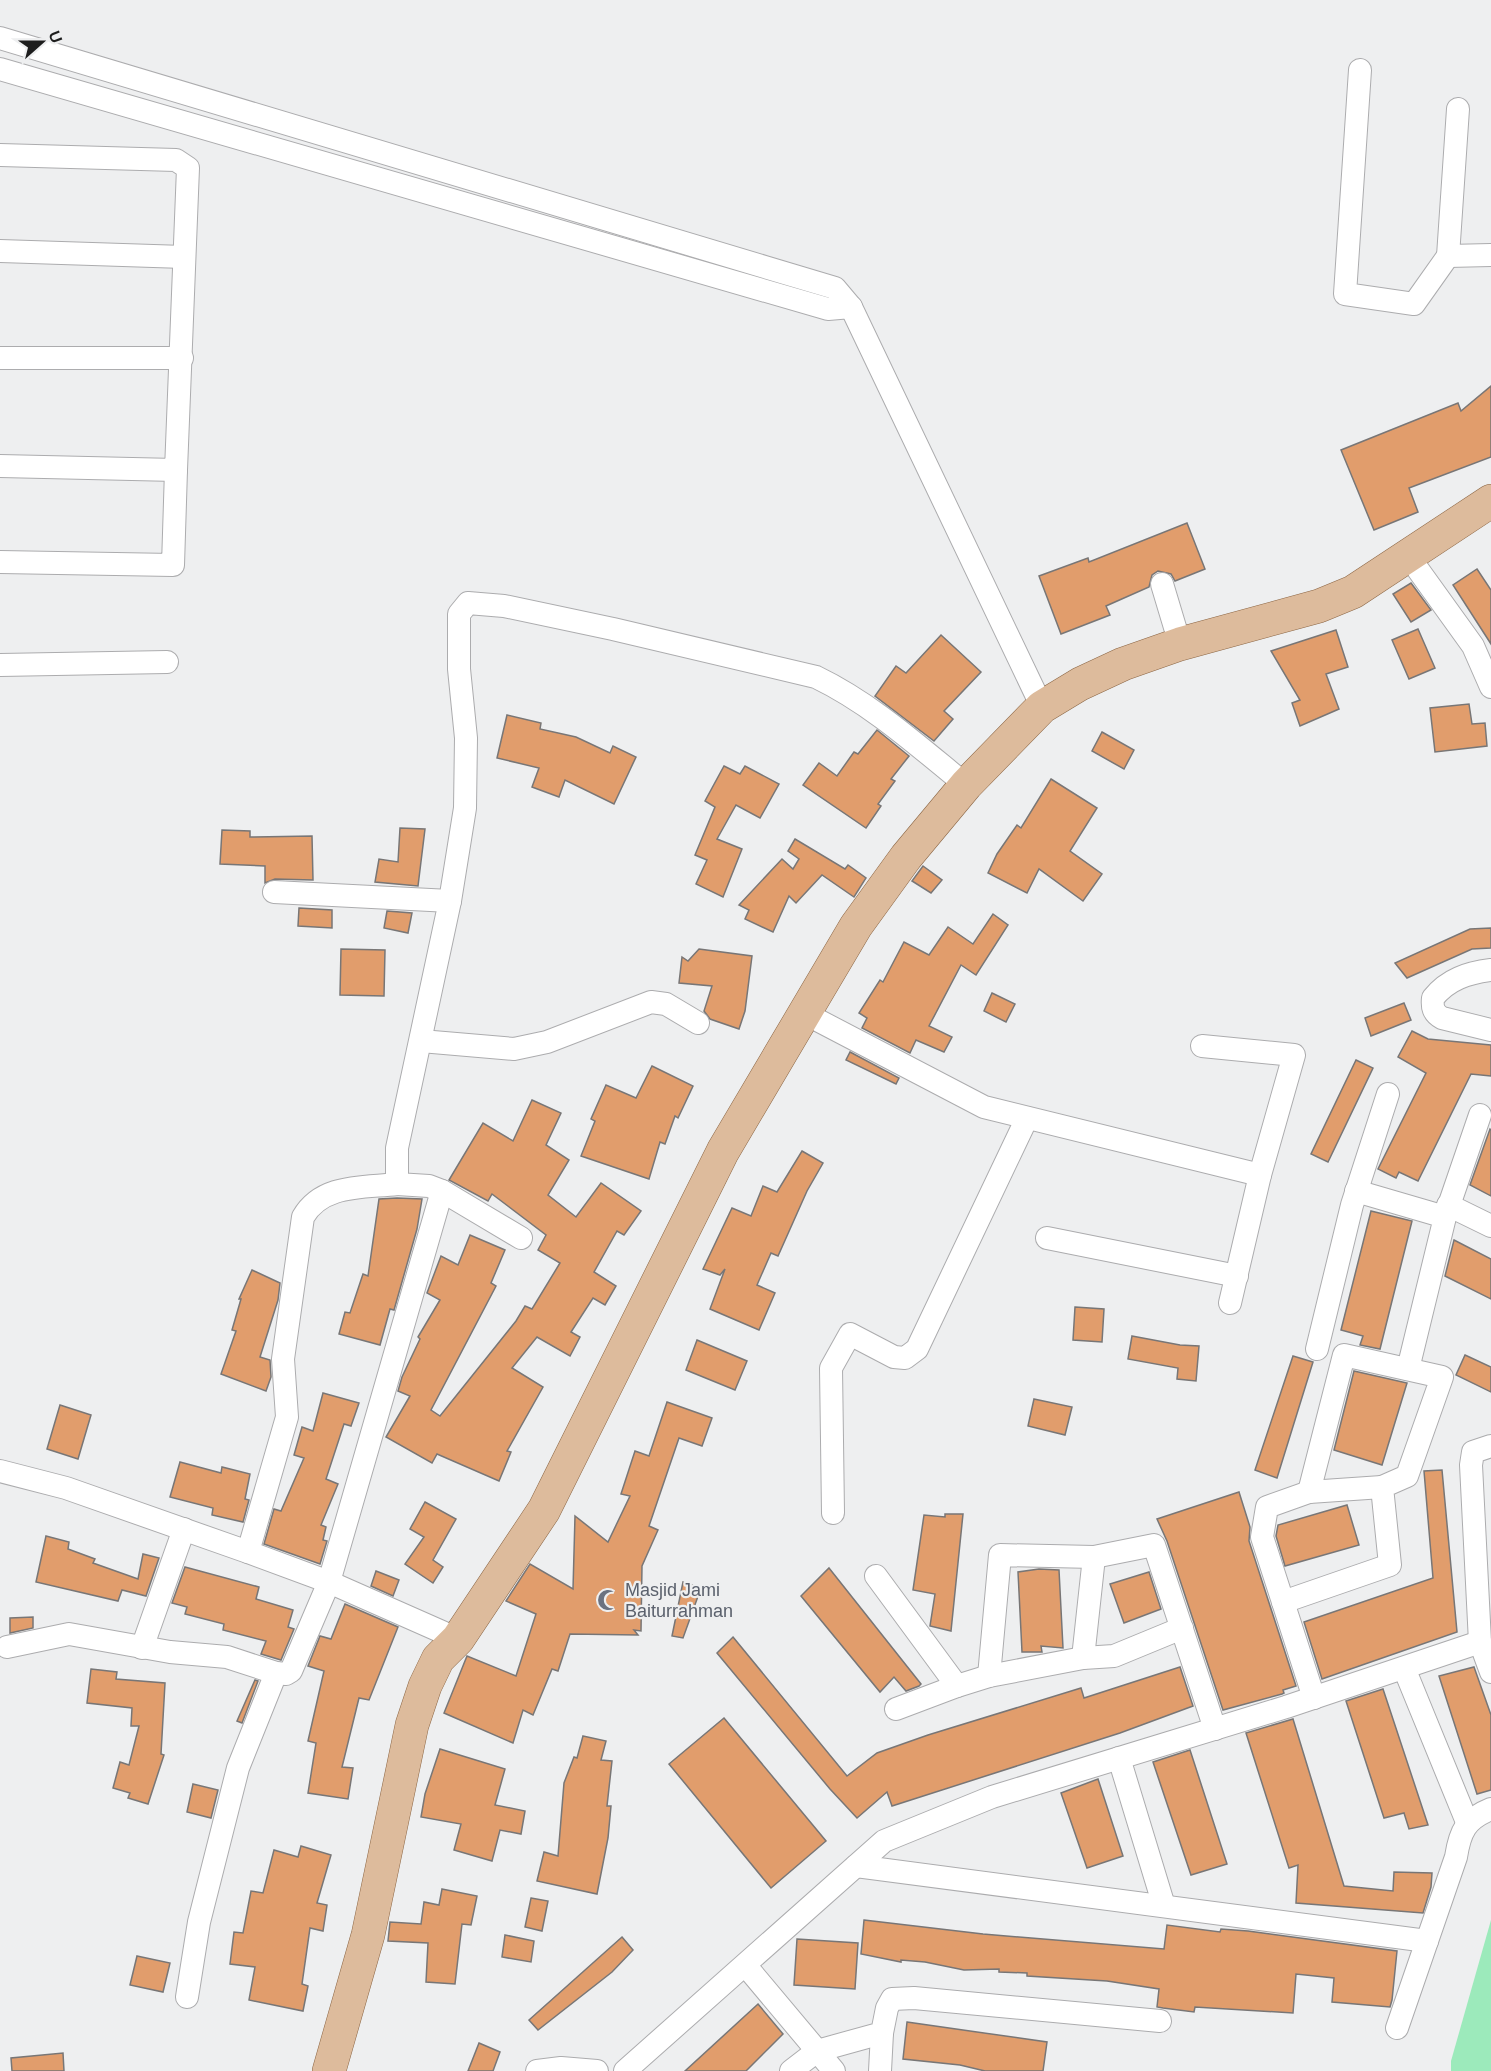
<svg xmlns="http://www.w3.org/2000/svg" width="1491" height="2071" font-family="Helvetica,sans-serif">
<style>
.green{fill:#9ceabb}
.building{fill:#e19d6c;stroke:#787676;stroke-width:1.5}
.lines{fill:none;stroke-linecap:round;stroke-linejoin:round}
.minor-casing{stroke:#acacae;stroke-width:24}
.primary-casing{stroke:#8b6645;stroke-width:34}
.minor{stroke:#fff;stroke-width:22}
.primary{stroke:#ddbb9c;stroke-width:33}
.labels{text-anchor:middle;stroke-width:4.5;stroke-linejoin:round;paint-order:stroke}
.worship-label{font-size:18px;fill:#5b616d;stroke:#eeeff0;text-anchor:start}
</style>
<rect width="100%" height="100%" fill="#eeeff0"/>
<polygon class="green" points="1491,1920 1491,2071 1451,2071 1451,2061"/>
<g class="building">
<polygon points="1491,386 1491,457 1409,488 1418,512 1374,530 1341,450 1458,403 1461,411"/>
<polygon points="1187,523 1205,569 1175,581 1171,574 1158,571 1152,575 1149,587 1106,606 1110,615 1061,634 1039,576 1088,558 1089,562"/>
<polygon points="1477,569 1491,590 1491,644 1453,585"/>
<polygon points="1411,583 1431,610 1411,622 1393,594"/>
<polygon points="1418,629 1435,668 1409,679 1392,640"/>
<polygon points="1336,630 1348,667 1326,674 1339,709 1300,726 1292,703 1300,700 1271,651"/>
<polygon points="941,635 981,672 944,711 953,719 934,741 875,696 896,666 906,673"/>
<polygon points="1469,704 1472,724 1485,723 1487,746 1435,752 1430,708"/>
<polygon points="507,715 541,723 540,729 576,737 610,753 613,746 636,757 614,804 565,780 559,797 532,787 539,768 497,758"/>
<polygon points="877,730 909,756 891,779 895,781 878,804 881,806 866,828 803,785 819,763 837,776 854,752 858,754"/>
<polygon points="1102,732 1134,750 1124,769 1092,751"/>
<polygon points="724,766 740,774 745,766 779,784 760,818 736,805 717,839 742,849 723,897 696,884 707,860 695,855 715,807 705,801"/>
<polygon points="1051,779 1097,808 1070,851 1102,874 1083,901 1039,869 1027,893 988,873 997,854 1017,825 1021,828"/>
<polygon points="400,828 425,829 418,886 375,882 379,859 398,862"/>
<polygon points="222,830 250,831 250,837 312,836 313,880 275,879 265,883 265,866 220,864"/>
<polygon points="795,839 845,869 848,865 866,878 854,897 822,875 796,903 789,896 773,932 745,919 749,910 739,905 782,859 793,869 799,859 788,851"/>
<polygon points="923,866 942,880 931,893 912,881"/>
<polygon points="299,908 332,910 332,928 298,926"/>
<polygon points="387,911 412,913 408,933 384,928"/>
<polygon points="993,914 1008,925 976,975 961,965 929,1026 952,1037 944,1052 916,1040 910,1053 862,1028 867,1018 859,1013 880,980 883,982 904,942 929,955 948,927 973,944"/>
<polygon points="1491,928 1491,948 1472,949 1407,978 1395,963 1470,929"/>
<polygon points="341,949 385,950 384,996 340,995"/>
<polygon points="699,949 752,956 745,1011 739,1029 710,1019 704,1011 712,986 679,983 682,957 688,961"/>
<polygon points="992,993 1015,1004 1006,1022 984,1011"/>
<polygon points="1404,1003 1411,1020 1371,1036 1365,1018"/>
<polygon points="1412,1031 1428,1039 1491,1045 1491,1076 1471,1074 1418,1181 1399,1172 1396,1178 1378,1169 1426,1073 1398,1057"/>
<polygon points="850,1052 899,1078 896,1084 846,1060"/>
<polygon points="1356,1060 1373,1068 1328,1162 1311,1154"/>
<polygon points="652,1066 693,1086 678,1118 675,1116 665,1144 660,1142 649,1179 581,1156 595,1121 591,1119 606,1085 636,1098"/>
<polygon points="532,1100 561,1113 546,1145 569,1160 548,1195 576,1217 601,1183 641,1211 624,1235 617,1231 594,1272 616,1286 605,1305 593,1298 571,1332 580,1337 570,1356 537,1337 512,1368 543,1387 507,1451 511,1452 499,1481 437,1454 432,1463 386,1437 410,1396 398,1391 402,1377 420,1339 418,1337 440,1300 427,1293 441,1256 458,1265 470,1235 505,1250 491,1283 496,1286 431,1410 440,1416 516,1321 525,1306 532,1309 560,1263 538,1250 546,1235 492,1194 488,1201 449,1180 483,1123 513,1141"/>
<polygon points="1490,1129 1491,1130 1491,1196 1470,1185"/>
<polygon points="802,1151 823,1163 807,1191 778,1256 771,1253 757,1285 775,1293 759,1330 710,1309 725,1269 720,1275 703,1269 732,1208 751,1216 763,1186 777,1192"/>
<polygon points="397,1198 422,1199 417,1229 394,1310 390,1309 380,1345 339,1334 345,1312 350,1313 363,1274 368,1276 379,1199"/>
<polygon points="1371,1211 1412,1221 1380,1349 1360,1345 1363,1336 1341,1330"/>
<polygon points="1454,1240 1491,1259 1491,1299 1445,1276"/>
<polygon points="252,1270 280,1283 278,1300 260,1357 270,1360 271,1377 266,1391 221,1374 236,1331 232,1330 241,1299 239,1299"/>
<polygon points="1075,1307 1104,1309 1102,1342 1073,1340"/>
<polygon points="1132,1336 1180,1345 1199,1346 1196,1381 1177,1379 1178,1368 1128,1359"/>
<polygon points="697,1340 747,1361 735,1390 686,1370"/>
<polygon points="1465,1355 1491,1367 1491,1392 1456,1375"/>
<polygon points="1293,1356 1313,1362 1277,1478 1255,1470"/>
<polygon points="1354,1371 1407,1383 1382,1465 1334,1450"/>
<polygon points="323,1393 359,1403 351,1426 344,1424 326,1479 338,1484 321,1525 326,1527 323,1540 327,1541 320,1564 264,1544 274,1509 281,1511 304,1458 294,1455 302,1427 313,1431"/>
<polygon points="1034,1399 1072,1407 1065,1435 1028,1426"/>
<polygon points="667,1402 712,1418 702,1446 679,1438 649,1526 658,1530 642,1566 641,1631 634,1630 638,1635 570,1634 558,1671 552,1669 533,1715 523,1710 513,1743 444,1713 467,1656 516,1676 536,1614 506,1601 530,1564 573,1589 575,1516 608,1542 630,1496 621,1494 635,1451 649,1456"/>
<polygon points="60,1405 91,1415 78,1459 47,1449"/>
<polygon points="180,1462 221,1473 222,1467 250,1474 245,1499 249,1500 243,1522 212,1515 213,1508 170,1497"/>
<polygon points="1442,1470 1457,1632 1322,1679 1304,1622 1433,1578 1424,1471"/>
<polygon points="1239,1492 1250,1527 1249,1541 1296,1686 1283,1690 1284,1693 1282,1694 1223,1710 1167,1541 1157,1519"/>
<polygon points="425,1502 456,1519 433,1560 443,1567 433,1583 405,1564 424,1537 410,1529"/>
<polygon points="1347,1505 1359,1545 1285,1566 1276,1536 1278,1525"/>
<polygon points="945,1514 963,1514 951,1631 930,1626 935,1594 913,1590 924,1515 945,1517"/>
<polygon points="46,1536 69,1542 68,1549 95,1559 93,1563 138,1579 143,1554 159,1558 146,1596 122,1590 118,1601 36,1582"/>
<polygon points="185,1567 259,1587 256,1599 293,1610 288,1627 294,1629 281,1660 261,1654 266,1641 223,1630 224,1624 185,1614 187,1607 172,1603"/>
<polygon points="829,1568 921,1684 919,1686 906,1691 894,1677 880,1692 801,1596"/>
<polygon points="1039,1569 1059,1570 1063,1648 1041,1646 1042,1652 1022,1652 1018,1572"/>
<polygon points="376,1571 399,1580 393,1596 371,1586"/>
<polygon points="1149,1572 1161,1609 1124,1623 1110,1584"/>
<polygon points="683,1582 701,1588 683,1638 672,1636"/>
<polygon points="345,1604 398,1627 369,1700 359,1698 342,1767 353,1768 348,1799 308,1793 316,1743 308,1741 324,1671 308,1666 320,1636 331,1639"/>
<polygon points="33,1617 33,1628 10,1633 10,1618"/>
<polygon points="733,1637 847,1776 877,1753 928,1735 1081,1688 1084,1698 1180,1667 1193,1706 1120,1733 892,1806 887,1792 857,1818 830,1789 717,1653"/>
<polygon points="1474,1667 1491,1715 1491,1790 1477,1794 1439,1676"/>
<polygon points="91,1669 117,1672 116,1679 165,1683 161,1754 164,1755 148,1804 128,1798 130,1793 113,1788 120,1762 129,1765 139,1726 131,1726 132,1708 87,1703"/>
<polygon points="255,1680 258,1681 242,1723 237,1721"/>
<polygon points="1383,1689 1428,1825 1409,1829 1404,1813 1384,1818 1346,1701"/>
<polygon points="724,1718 826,1841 771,1888 669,1764"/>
<polygon points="1293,1719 1344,1886 1393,1891 1394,1872 1432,1873 1431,1887 1423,1913 1296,1903 1298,1865 1289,1868 1246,1733"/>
<polygon points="583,1736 606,1741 601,1760 612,1761 607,1806 611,1806 608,1838 597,1894 537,1881 544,1852 558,1856 564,1783 574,1757 577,1758"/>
<polygon points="440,1749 505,1769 495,1805 525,1811 521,1834 500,1830 492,1861 454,1850 461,1824 421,1817 425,1794"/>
<polygon points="1190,1750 1227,1864 1191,1875 1153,1762"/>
<polygon points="1098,1779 1123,1856 1087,1868 1061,1793"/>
<polygon points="193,1784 218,1790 211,1818 187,1812"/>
<polygon points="301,1846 331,1855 317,1903 327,1905 323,1931 310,1928 302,1984 308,1986 303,2011 249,2000 255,1967 230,1964 234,1932 243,1933 251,1891 263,1893 274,1850 298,1857"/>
<polygon points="442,1889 477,1896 471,1925 462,1924 455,1984 426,1982 428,1943 388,1941 390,1922 421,1924 424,1902 439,1905"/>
<polygon points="531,1898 548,1901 542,1931 525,1927"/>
<polygon points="864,1920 983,1934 1164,1949 1167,1925 1220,1932 1221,1929 1248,1931 1397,1951 1392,2000 1390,2007 1332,2002 1334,1978 1296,1974 1293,2013 1195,2007 1194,2012 1163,2008 1157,2007 1159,1989 1107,1981 1027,1976 1027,1973 999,1972 999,1969 964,1970 925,1962 901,1960 901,1962 861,1954"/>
<polygon points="505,1935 534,1941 531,1962 502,1957"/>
<polygon points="622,1937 633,1950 612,1972 538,2030 529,2020"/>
<polygon points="797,1939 858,1943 855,1989 794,1985"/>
<polygon points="137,1956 170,1963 163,1992 130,1985"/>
<polygon points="758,2004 783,2034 746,2071 685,2071"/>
<polygon points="907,2022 1047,2042 1043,2071 985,2071 960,2065 903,2059"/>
<polygon points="479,2043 500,2052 493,2071 468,2071"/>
<polygon points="63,2053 64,2071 12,2071 11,2058"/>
</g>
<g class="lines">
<defs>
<g id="minor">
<polyline points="0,38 835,288 851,307 1042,707"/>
<polyline points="0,69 828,309 851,307"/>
<polyline points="1360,70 1345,294 1414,304 1448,256"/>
<polyline points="1458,109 1448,256 1491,255"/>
<polyline points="0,155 176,160 188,168 176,470 0,466"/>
<polyline points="0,251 184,257"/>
<polyline points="0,358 182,358"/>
<polyline points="1409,557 1473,646 1491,687"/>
<polyline points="0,562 173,565 176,470"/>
<polyline points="1162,584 1180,644"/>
<polyline points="0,665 167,662"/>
<polyline points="274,892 450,901"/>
<path d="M1491,970C1468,973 1448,979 1433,998C1432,1007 1433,1013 1442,1018L1491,1030"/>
<polyline points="806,1014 984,1107 1260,1175"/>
<polyline points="421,1041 514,1049 547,1042 651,1002 666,1004 698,1023"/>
<polyline points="1202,1046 1294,1055 1260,1175 1230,1303"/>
<path d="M397,1184C362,1188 322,1184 303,1217L283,1359L287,1417L248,1552L329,1582L458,1639"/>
<polyline points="1356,1191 1445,1217 1408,1369"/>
<polyline points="1448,1205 1491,1226"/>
<polyline points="1445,1217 1480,1115"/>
<path d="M521,1238L442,1191L429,1186L397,1184V1148L450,901L465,808L466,738L459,669V614L468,603L504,606L613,629L816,677C872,704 918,746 966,785"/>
<polyline points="1047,1238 1237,1276"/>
<polyline points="1317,1349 1352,1205 1388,1094"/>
<polyline points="1491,1446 1473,1452 1471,1465 1480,1642 1491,1672"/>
<polyline points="0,1471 66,1488 248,1552"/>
<polyline points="833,1513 831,1368 850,1334 894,1357 905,1358 917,1349 1027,1118"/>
<polyline points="876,1576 957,1686 989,1676 1083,1658 1114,1656 1182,1628"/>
<polyline points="1283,1602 1390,1565 1382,1487 1407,1476 1442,1377 1344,1355 1309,1492"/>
<polyline points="7,1647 69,1634 170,1652 227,1657 276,1673 286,1674 291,1671 329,1582 442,1191"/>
<polyline points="142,1648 184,1529"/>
<polyline points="1083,1658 1094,1557"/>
<polyline points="1404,1668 1467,1822"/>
<polyline points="989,1676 1000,1555 1094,1557 1154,1545 1215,1729"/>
<polyline points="1314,1698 1262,1537 1267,1507 1309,1492 1382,1487"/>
<polyline points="896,1709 957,1686"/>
<polyline points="1119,1758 1164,1906"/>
<polyline points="856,1866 1427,1941"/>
<polyline points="746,1966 834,2071"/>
<polyline points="187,1997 199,1922 238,1768 276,1673"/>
<path d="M1397,2028L1456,1857C1460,1831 1466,1819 1491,1809"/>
<polyline points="537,2071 561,2068 597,2071"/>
<polyline points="625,2071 884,1841 992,1797 1286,1707 1480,1642"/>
<polyline points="791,2071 817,2051 882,2033 887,2008 892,1999 914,1998 1160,2021"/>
<polyline points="880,2071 882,2033"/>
</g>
<polyline id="primary" points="329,2071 368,1935 412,1725 425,1686 438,1659 458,1639 544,1510 723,1151 856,926 906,857 966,785 1042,707 1080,684 1123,664 1180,644 1319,606 1353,592 1491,501"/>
</defs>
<use href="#minor" class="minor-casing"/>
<use href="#primary" class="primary-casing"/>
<use href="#minor" class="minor"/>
<use href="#primary" class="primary"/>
</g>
<defs>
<symbol id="mosque-bare" viewBox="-9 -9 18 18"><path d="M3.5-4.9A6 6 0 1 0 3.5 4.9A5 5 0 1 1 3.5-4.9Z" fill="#6b7280" stroke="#eeeff0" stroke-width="2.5" paint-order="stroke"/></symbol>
</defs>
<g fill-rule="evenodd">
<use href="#mosque-bare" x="593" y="1585" width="30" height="30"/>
</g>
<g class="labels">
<g class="worship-label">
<text x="625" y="1596">Masjid Jami<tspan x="625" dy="21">Baiturrahman</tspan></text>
</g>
</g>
<g transform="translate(42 42) rotate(69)" stroke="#eeeff0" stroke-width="4.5" paint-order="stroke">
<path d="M0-4.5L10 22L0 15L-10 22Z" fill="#1d1d1d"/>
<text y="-9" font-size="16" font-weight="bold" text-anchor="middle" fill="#1d1d1d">U</text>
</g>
</svg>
